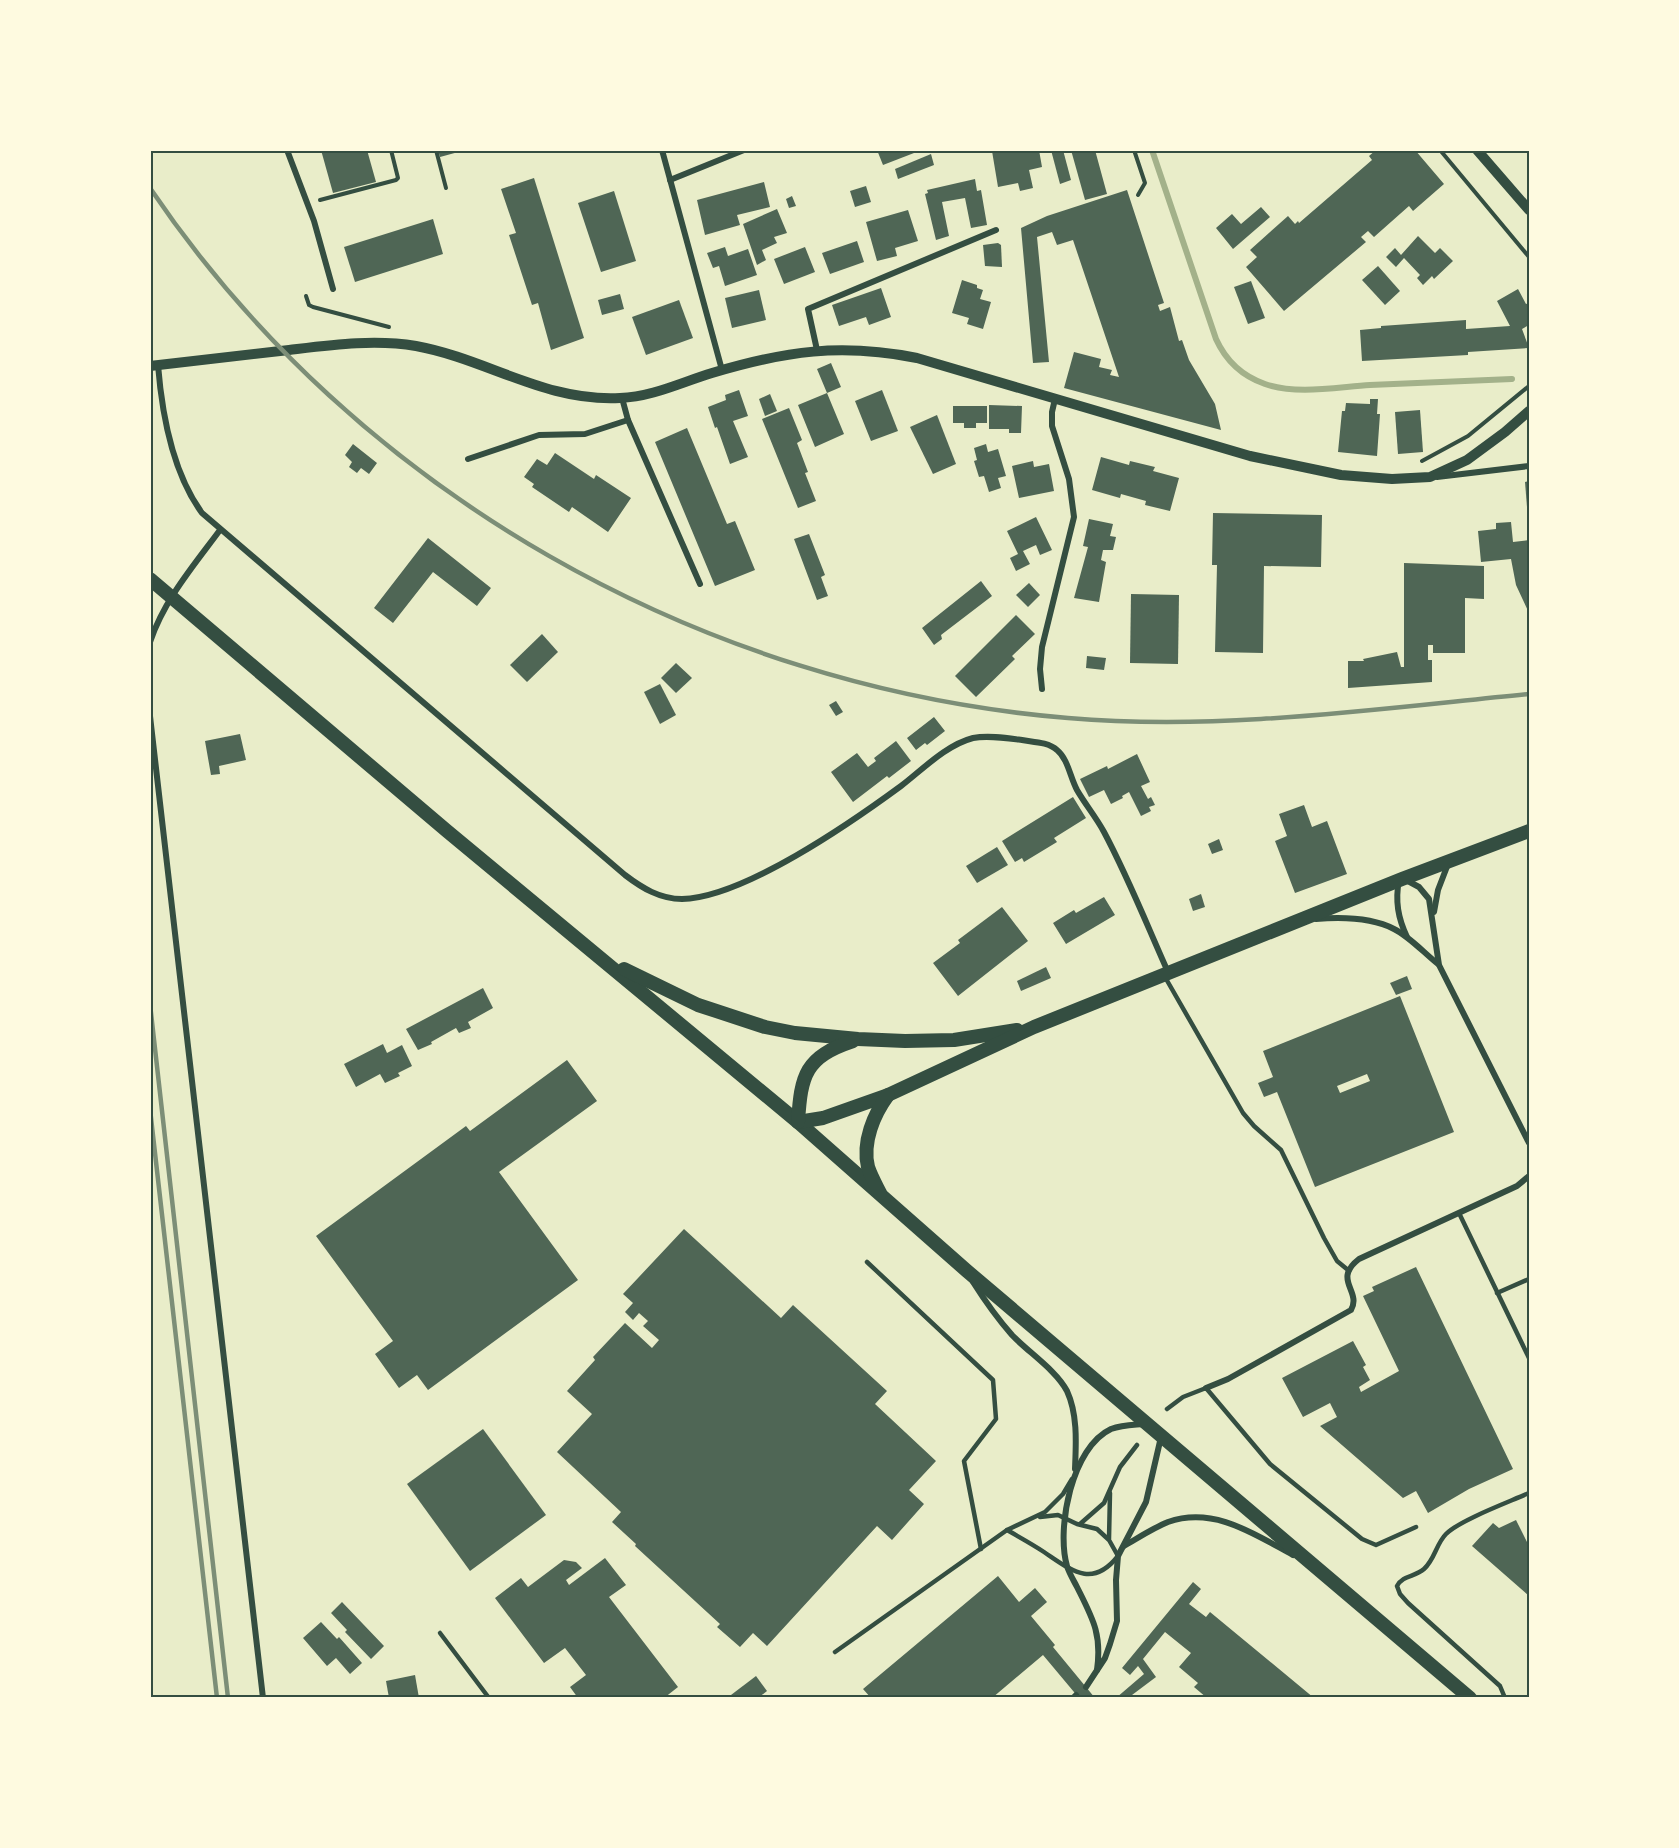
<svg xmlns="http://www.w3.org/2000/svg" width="1679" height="1848" font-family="Poppins,sans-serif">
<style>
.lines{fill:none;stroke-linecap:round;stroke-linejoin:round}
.stream{stroke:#a3b18a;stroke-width:6}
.building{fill:#4f6655;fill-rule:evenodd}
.path{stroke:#344e41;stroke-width:4}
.service{stroke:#344e41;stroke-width:4.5}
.minor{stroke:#344e41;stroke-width:6}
.tertiary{stroke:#344e41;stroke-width:10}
.primary{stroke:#344e41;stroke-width:14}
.rail{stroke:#7c8e77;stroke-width:4.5}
.neatline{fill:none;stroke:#344e41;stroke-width:2}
</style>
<rect width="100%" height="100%" fill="#e9edc9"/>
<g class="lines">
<path class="stream" d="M1152,150L1216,339C1226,361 1242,376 1265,384C1297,395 1337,387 1370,385C1417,383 1464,381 1512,379"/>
</g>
<g class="building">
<polygon points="321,150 367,150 376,182 333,193"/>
<polygon points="438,150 462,150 462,151 440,157"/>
<polygon points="877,150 913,150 914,153 883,165"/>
<polygon points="997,150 1039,150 1042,167 1029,170 1033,188 1020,191 1018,183 998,187 992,151"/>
<polygon points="1051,150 1063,150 1071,180 1060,184"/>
<polygon points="1071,150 1095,150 1107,194 1085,200"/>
<polygon points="1376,150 1415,150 1444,184 1413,211 1409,206 1374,237 1368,231 1361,237 1366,242 1284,311 1246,267 1257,257 1250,250 1288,216 1295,224 1298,221 1299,223 1372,160 1369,156"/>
<polygon points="931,154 934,165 898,179 895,169"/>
<polygon points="534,178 584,338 551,350 538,303 532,305 509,235 516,233 501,189"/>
<polygon points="975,179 977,191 981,190 987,225 971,228 965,198 942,202 949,236 936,240 925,194 928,193 927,190"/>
<polygon points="764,182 770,207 737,215 740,225 705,235 697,200"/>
<polygon points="866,186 871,202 855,207 850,191"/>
<polygon points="1127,190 1164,303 1158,305 1160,311 1170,307 1179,341 1182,340 1189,360 1215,404 1221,430 1064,388 1074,352 1101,359 1099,367 1112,370 1110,375 1119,377 1073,240 1057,245 1052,232 1037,237 1049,362 1033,363 1021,228 1047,216"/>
<polygon points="614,191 636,261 601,272 578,203"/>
<polygon points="792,196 796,206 789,208 786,199"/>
<polygon points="1261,207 1270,217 1233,249 1216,228 1232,214 1241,224"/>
<polygon points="777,209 787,233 774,237 777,243 762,250 766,260 757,265 743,224"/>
<polygon points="908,210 918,241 895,248 897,256 877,261 866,222"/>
<polygon points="433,219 443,254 355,282 344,247"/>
<polygon points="1418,236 1435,253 1440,248 1453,261 1434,279 1432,276 1423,285 1417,278 1420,275 1404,258 1396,267 1386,257 1395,248 1401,255"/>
<polygon points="857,241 864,262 830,274 822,253"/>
<polygon points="998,243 1001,245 1002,267 985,266 983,245"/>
<polygon points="725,247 728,256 748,249 757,275 725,286 719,266 713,268 707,253"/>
<polygon points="805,247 815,272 784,284 774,259"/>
<polygon points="1378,266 1400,291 1385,305 1362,280"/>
<polygon points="962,280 977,285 977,288 983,290 980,299 991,302 983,329 967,324 969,318 952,313"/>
<polygon points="1251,281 1265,318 1248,324 1234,287"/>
<polygon points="881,288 891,317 869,325 866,317 839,326 832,305"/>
<polygon points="1518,289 1526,304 1529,303 1529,325 1522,329 1529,348 1468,352 1468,355 1362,361 1360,330 1381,328 1381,326 1466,320 1466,329 1510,326 1497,301"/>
<polygon points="759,290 766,320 732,328 725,298"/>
<polygon points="620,294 624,309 602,315 598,300"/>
<polygon points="679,300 693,338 646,355 632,317"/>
<polygon points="831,363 841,387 827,393 844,434 815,447 798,405 827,393 817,369"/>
<polygon points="739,390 748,416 733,421 748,457 730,464 717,427 715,428 708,407 726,400 725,395"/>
<polygon points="882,390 898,431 871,441 855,401"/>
<polygon points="770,394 777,411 765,416 759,399"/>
<polygon points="1370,399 1378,399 1377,414 1380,414 1377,456 1338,452 1342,411 1345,411 1346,403 1370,404"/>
<polygon points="989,405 1022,406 1021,433 1009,433 1009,429 989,429"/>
<polygon points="953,406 987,406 987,423 976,423 976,428 964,428 964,423 953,423"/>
<polygon points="789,408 802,440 797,443 808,472 805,473 816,501 798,508 762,419"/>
<polygon points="1420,410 1423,452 1398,454 1395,412"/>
<polygon points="937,415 956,464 933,474 910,427"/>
<polygon points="687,428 727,524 735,521 755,570 715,586 655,442"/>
<polygon points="353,444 377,463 369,474 361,468 357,473 349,467 352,462 345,455"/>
<polygon points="986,444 988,452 998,449 1006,476 998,478 1001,488 989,492 984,476 979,477 974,461 977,460 974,448"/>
<polygon points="555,453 594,479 596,475 631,498 608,532 572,507 569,512 532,487 534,484 524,477 537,459 547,465"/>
<polygon points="1101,457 1129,465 1130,461 1155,467 1153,471 1179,478 1170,511 1145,505 1146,501 1121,494 1120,498 1092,490"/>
<polygon points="1033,461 1034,467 1049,464 1054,491 1019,498 1012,466"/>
<polygon points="1529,481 1529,507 1527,507 1525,482"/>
<polygon points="1213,513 1322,515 1321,567 1264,566 1263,653 1215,652 1217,565 1212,565"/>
<polygon points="1036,517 1052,550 1040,555 1036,545 1023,551 1030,564 1016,571 1010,558 1018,554 1007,531"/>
<polygon points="1089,519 1113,524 1110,536 1116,537 1113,550 1103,550 1101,560 1106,562 1099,602 1074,598 1088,547 1083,546"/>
<polygon points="1511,522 1513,542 1529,540 1529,613 1516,585 1511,559 1481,562 1478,531 1496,529 1496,523"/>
<polygon points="809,534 825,575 821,577 828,596 817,600 794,539"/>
<polygon points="428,538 491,588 477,606 433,572 393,623 374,608"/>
<polygon points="1404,563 1484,566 1484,599 1465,598 1465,653 1433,653 1433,645 1428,645 1428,660 1432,660 1432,682 1348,688 1348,661 1364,661 1363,659 1397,652 1401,667 1404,667"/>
<polygon points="981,581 992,596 941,635 942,639 934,645 922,628"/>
<polygon points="1029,583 1040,595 1028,607 1016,595"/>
<polygon points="1131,594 1179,595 1178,664 1130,663"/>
<polygon points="1016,615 1035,634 1012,656 1015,659 976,697 955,676"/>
<polygon points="542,634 558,652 527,682 510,665"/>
<polygon points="1087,656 1106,658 1104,670 1086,668"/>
<polygon points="676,663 692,678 676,693 661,678"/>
<polygon points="660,684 676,715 660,724 644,692"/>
<polygon points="836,701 843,712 836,716 829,705"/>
<polygon points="934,717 945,731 927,745 925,743 916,750 907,738"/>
<polygon points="240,734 246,760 219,766 220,774 211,775 205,741"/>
<polygon points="896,741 911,761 889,778 887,776 853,802 831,772 857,753 868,767 876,761 874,758"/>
<polygon points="1137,754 1150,782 1141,786 1148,799 1151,797 1155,805 1149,807 1151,811 1141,816 1129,792 1122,796 1123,798 1111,804 1104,790 1089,797 1080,779 1107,766 1108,769"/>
<polygon points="1073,797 1086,818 1054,838 1057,842 1024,862 1022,858 1015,862 1002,841"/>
<polygon points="1304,805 1312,827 1327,821 1347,874 1295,893 1275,841 1287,836 1279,814"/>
<polygon points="1219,839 1223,850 1212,854 1208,844"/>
<polygon points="997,847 1008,865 977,883 966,866"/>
<polygon points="1201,894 1205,907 1193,911 1189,899"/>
<polygon points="1104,897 1115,915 1066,944 1053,923 1074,910 1076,913"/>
<polygon points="1002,907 1028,941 958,996 933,963 960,943 958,940"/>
<polygon points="1046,967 1051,978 1021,991 1017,981"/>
<polygon points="1407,976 1412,989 1396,995 1390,983"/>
<polygon points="483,988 493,1008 468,1022 471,1028 459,1033 456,1028 431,1042 432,1044 418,1050 406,1029"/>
<path d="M1400,996L1454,1132L1315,1187L1277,1092L1264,1097L1258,1083L1273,1077L1263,1051ZM1367,1074L1370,1081L1340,1093L1337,1086Z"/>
<polygon points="383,1044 387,1053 402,1045 412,1066 398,1073 400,1076 385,1083 380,1074 356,1087 344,1064"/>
<polygon points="567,1060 597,1101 499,1172 578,1280 428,1390 417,1375 399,1388 375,1354 393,1341 316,1236 466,1126 470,1131"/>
<polygon points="684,1229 781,1318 793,1305 887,1391 875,1404 936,1461 909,1490 924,1504 892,1540 877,1526 767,1646 753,1633 740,1647 717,1627 720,1624 635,1546 636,1544 612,1522 621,1512 557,1452 592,1414 567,1391 595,1360 593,1357 625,1323 652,1348 659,1340 643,1326 648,1321 639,1313 633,1320 625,1312 633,1303 623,1294"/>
<polygon points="1416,1267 1513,1469 1469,1489 1428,1513 1416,1491 1403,1498 1320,1426 1337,1417 1330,1403 1303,1417 1282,1378 1353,1341 1366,1365 1363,1367 1370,1380 1359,1387 1361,1392 1399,1371 1363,1296 1374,1291 1372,1287"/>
<polygon points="483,1429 546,1515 470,1571 407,1484"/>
<polygon points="1516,1520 1529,1546 1529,1596 1472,1546 1493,1523 1499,1528"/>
<polygon points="605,1558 626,1585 609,1597 678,1687 664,1698 578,1698 570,1687 586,1675 565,1648 544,1663 495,1598 521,1578 528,1587 564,1560 576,1562 582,1568 566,1580 569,1585"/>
<polygon points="998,1576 1019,1602 1035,1588 1047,1602 1031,1616 1055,1645 1053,1647 1095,1698 1079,1698 1043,1655 992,1698 871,1698 863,1689"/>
<polygon points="1193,1582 1201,1589 1189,1604 1206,1617 1210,1612 1314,1698 1207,1698 1194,1687 1198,1683 1179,1667 1191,1653 1165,1632 1143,1659 1156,1677 1128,1698 1116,1698 1144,1674 1138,1666 1130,1675 1122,1668"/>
<polygon points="342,1602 384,1646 371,1659 345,1632 347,1630 331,1613"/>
<polygon points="321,1622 337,1639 339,1637 362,1663 350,1674 336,1658 327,1666 303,1638"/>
<polygon points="415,1675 419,1698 389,1698 386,1681"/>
<polygon points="756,1676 767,1691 758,1698 733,1698 731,1695"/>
</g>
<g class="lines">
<g class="path">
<polyline points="436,150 446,188"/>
<polyline points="1134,150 1145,183 1138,195"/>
<polyline points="1440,150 1529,257"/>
<polyline points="320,200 396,180 398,178 391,150"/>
<polyline points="306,296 309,305 313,307 389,327"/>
<polyline points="1422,461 1468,436 1529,386"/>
</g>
<g class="service">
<polyline points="1165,977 1243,1113 1254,1126 1281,1150 1324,1238 1337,1261 1348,1270"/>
<polyline points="1459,1213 1529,1358"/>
<polyline points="867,1262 993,1380 996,1419 964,1461 981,1549"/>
<polyline points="1497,1293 1529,1279"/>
<polyline points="1167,1409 1183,1397 1206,1388 1270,1464 1362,1539 1376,1545 1416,1527"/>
<polyline points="1080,1524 1104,1503 1120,1467 1137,1445"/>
<path d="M1007,1530C1019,1537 1032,1544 1044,1552C1071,1570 1092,1589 1118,1556L1109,1540L1097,1529L1077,1524L1058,1515L1040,1517"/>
<polyline points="1109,1539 1110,1493"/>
<polyline points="440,1633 489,1698"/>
<polyline points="835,1652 1007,1530 1045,1512 1063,1494 1072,1479"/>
<path d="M1505,1698L1500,1686L1408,1603L1400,1594L1397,1586C1403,1575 1415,1577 1424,1569C1435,1559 1436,1544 1446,1534C1460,1520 1509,1502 1529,1493"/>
</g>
<g class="minor">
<polyline points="287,150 314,221 333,289"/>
<polyline points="662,150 722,370"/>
<polyline points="670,180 744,150"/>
<polyline points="817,350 808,309 996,230"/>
<path d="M158,365C162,415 172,472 202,513L625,875C642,888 660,899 682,899C743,898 852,822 901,786C922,770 946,745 973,738C988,735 1007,738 1022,740C1033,742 1048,742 1057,750C1068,759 1070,777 1077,790C1085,804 1096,817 1104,832C1128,877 1147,925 1168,972"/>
<polyline points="622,398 628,420 700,584"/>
<polyline points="468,459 539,435 585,434 628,420"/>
<polyline points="1437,477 1529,466"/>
<path d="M150,642C164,600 194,565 220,530"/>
<polyline points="1042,689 1040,669 1042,647 1074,517 1069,479 1052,426 1052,412 1055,399"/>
<polyline points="150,716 263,1698"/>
<path d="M1399,880C1395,901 1398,918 1407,937"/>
<polyline points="1406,880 1419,887 1429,899 1439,965 1529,1143"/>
<polyline points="1434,912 1438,890 1448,864"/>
<path d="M1316,919C1341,917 1371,917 1394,929C1410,937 1424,953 1438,964"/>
<path d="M973,1282C985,1301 997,1318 1012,1335C1028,1352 1056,1370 1067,1391C1078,1415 1076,1444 1075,1469"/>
<path d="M1206,1388L1228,1379L1351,1310C1362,1291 1332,1280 1359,1259L1517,1186L1529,1176"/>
<path d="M1124,1546C1138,1538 1153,1528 1168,1522C1214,1506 1254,1534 1293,1555"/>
<path d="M1097,1670C1102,1634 1093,1619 1077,1587C1074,1581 1069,1573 1067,1566C1056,1528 1072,1447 1111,1429C1122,1425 1132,1425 1143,1424"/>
<polyline points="1086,1687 1105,1658 1110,1644 1117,1621 1116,1580 1118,1556 1146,1502 1161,1437"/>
<polyline points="1073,1698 1076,1695"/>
</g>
<g class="tertiary">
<polyline points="1477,150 1529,210"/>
<path d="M150,366C197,361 243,355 289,350C331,345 374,339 416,346C487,359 545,402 620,398C652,397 682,382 712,373C785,351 841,343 917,358L1250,456L1341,475L1392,479L1430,477L1467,460L1505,432L1529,411"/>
</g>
<g class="primary">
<polyline points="150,579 447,831 798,1122 967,1271 1470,1698"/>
<polyline points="624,969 698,1005 765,1027 795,1033 858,1039 905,1041 954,1040 1017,1030"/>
<polyline points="798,1122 823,1118 888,1095 1034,1027 1402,879 1529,831"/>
<path d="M798,1122C801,1075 805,1057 853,1041"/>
<path d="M880,1193C876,1185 871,1176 868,1167C862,1142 874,1114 888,1095"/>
</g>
<g class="rail">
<path d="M150,188C356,493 703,688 1068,718C1222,731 1376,709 1529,694"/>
<polyline points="150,1004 228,1698"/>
<polyline points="150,1109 217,1698"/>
</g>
</g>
<rect width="1679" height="1848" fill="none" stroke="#fefae0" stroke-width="303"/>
<rect x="152" y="152" width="1376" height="1544" class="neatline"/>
</svg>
